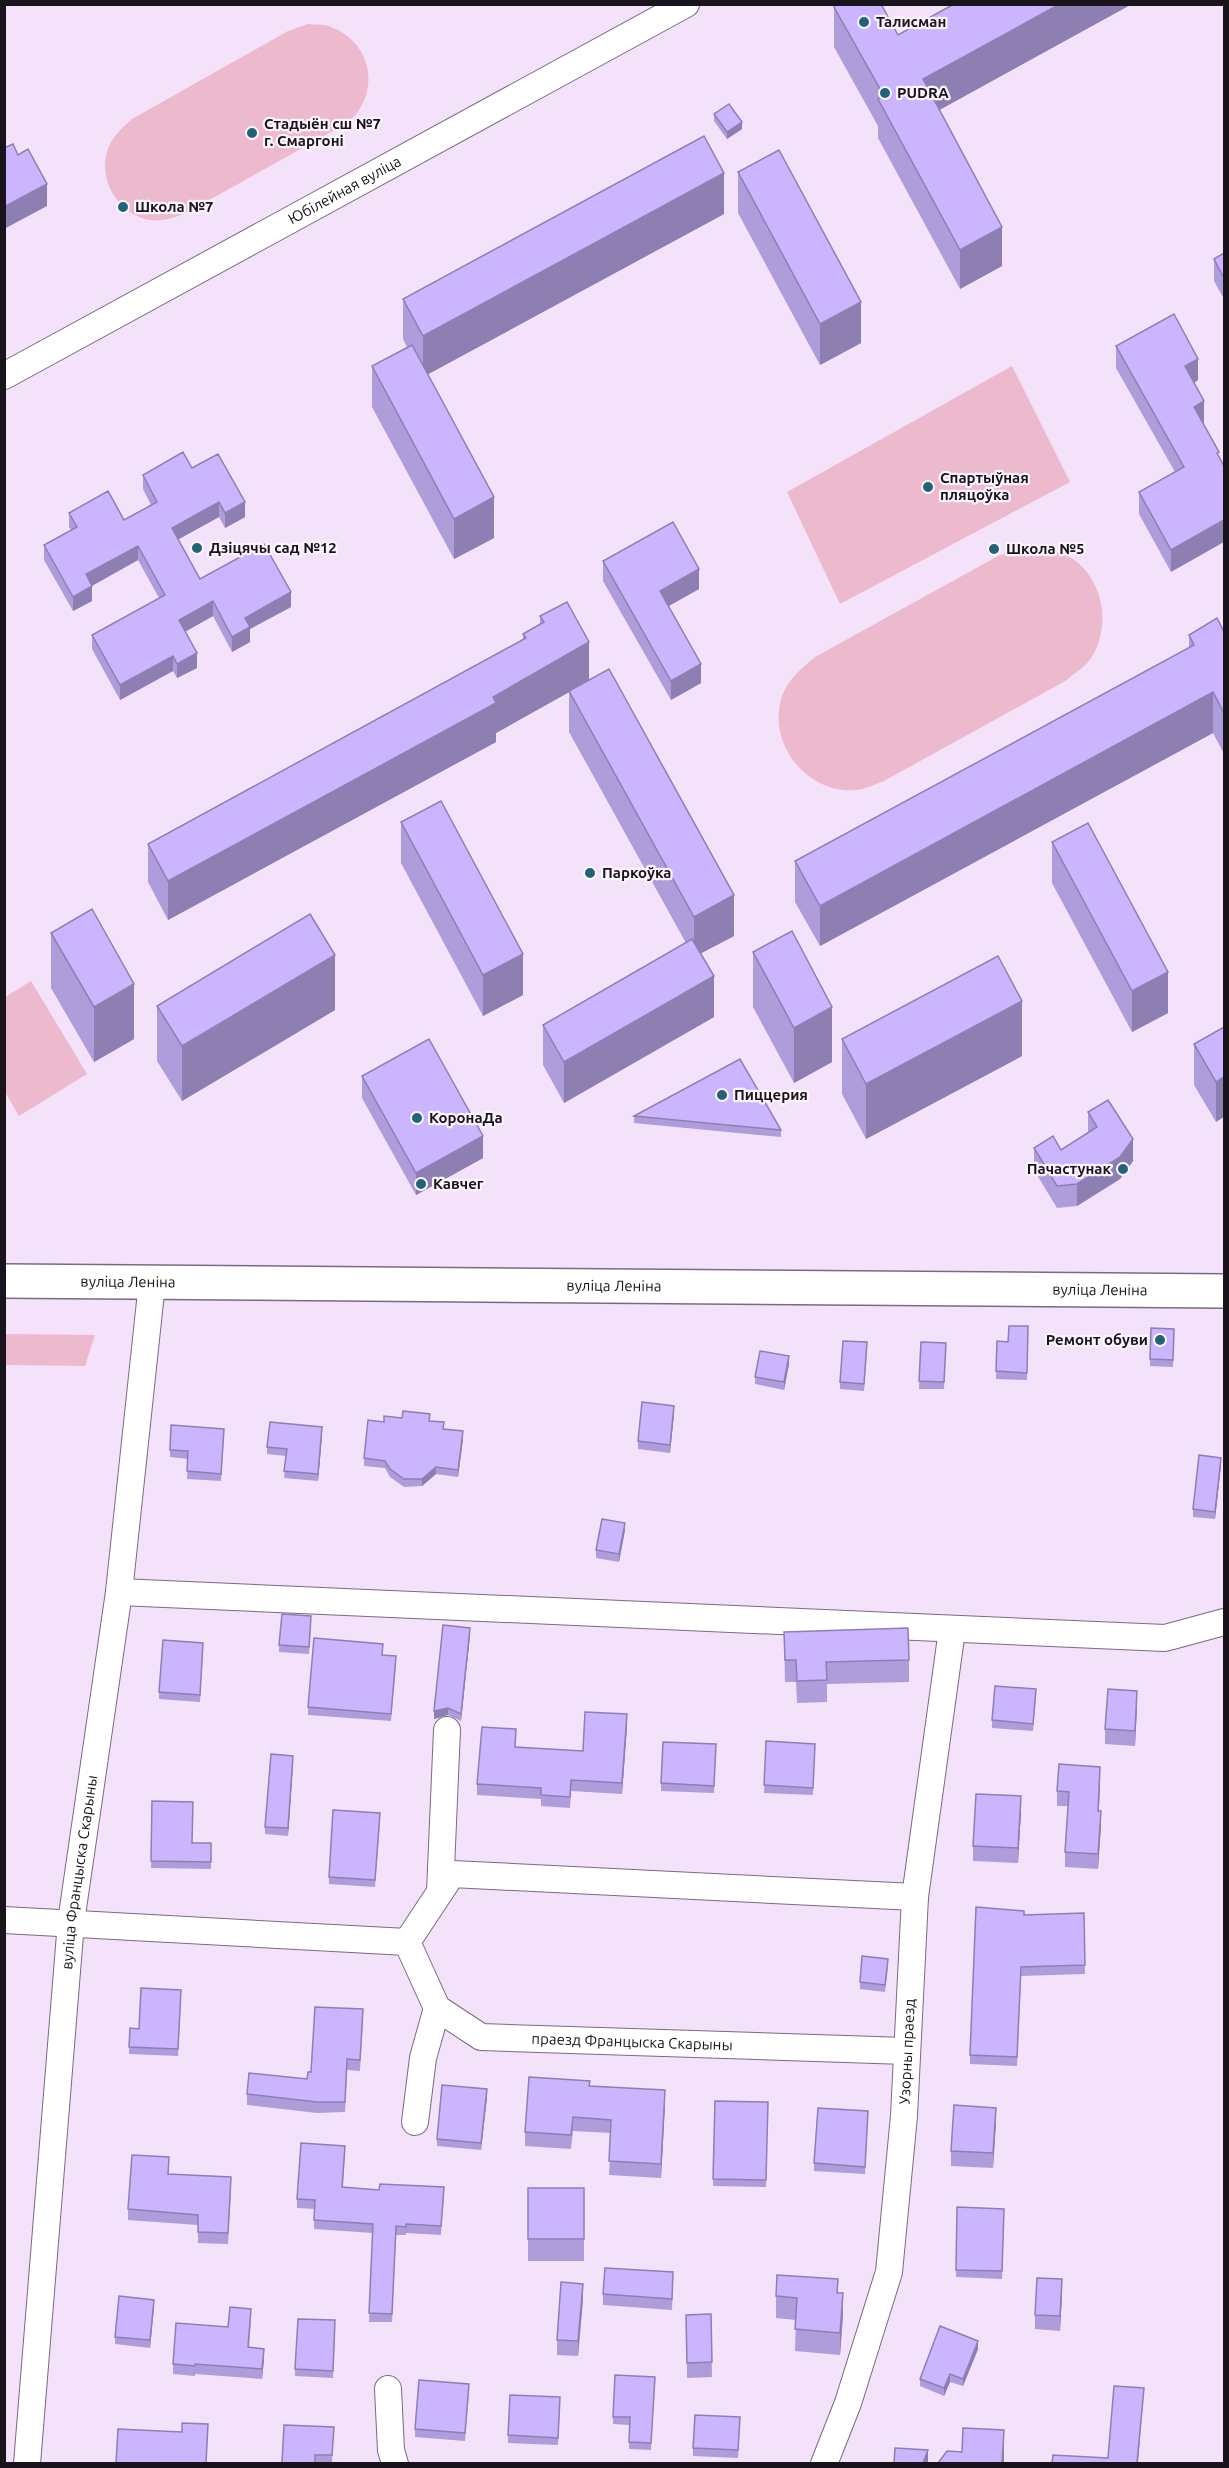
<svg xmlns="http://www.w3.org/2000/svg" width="1229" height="2468" font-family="Ubuntu,sans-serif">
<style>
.green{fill:#edb9cc}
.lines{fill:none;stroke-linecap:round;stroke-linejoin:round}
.minor-casing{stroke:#7a6a80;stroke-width:28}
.secondary-casing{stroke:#7a6a80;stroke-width:36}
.minor{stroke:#fff;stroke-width:26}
.secondary{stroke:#fff;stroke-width:33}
.wall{fill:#af9cdb}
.shaded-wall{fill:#8e7fb2}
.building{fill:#cbb5ff;stroke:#8e7fb2;stroke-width:1.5}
.poi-dot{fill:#226477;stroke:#fbf4fe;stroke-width:2}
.labels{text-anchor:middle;stroke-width:4.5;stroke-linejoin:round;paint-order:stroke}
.poi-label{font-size:15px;font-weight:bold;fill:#19131b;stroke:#fbf4fe;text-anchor:start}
.street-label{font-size:15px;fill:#19131b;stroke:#fbf4fe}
</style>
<rect width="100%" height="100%" fill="#f4e2fb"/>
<g class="green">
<path d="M308,24C316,25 325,24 331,27C366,40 379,79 359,110C356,116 348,121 342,126L186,213C173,218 160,223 145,219C117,211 99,180 107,152C111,137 122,128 132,119L288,31Z"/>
<polygon points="1012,366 1070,482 840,604 787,492"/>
<path d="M1025,547C1043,549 1062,550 1077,562C1106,586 1111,633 1088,662C1082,669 1073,674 1067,680L884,781C875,784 866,789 857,790C809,795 768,746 781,700C786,681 801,669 815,657L998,556Z"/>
<polygon points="31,981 87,1074 19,1116 5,1092 5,997"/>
<polygon points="5,1334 95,1335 85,1366 5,1365"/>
</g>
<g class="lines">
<defs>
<g id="minor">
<path id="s1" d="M4,376L686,4"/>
<polyline points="119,1592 1165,1638 1224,1622"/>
<polyline points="440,1892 447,1730"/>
<path id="s2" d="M4,1920L407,1942L437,2008L481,2037L906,2051"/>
<polyline points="407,1942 452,1874 915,1897"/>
<polyline points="415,2122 423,2058 437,2008"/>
<polyline points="388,2389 391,2450 395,2464"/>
<path id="s3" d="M27,2464L71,1922L119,1592L152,1283"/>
<path id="s4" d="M824,2464L848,2403L889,2272L904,2116L915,1897L952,1630"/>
</g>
<g id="secondary">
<path id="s5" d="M4,1281L1224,1291"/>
</g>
</defs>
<use href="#minor" class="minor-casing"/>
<use href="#secondary" class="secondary-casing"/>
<use href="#minor" class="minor"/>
<use href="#secondary" class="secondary"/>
</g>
<g class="wall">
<polygon points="834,4 898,35 954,4 1132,4 939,110 1002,266 960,289 878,138 878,126 834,47"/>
<polygon points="714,114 742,129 727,139 714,121"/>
<polygon points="738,172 861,343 820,365 738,213"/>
<polygon points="724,214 428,374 494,538 454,559 372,407 372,366 407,347 403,339 403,299"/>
<polygon points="1224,253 1224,299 1214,281 1214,259"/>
<polygon points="1116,346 1198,380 1194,383 1204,423 1203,424 1171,572 1139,514 1139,492 1175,472 1116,368"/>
<polygon points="192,468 245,517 225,528 219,517 178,539 200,579 291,607 250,629 250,642 232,652 213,616 185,632 197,668 177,678 173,671 120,700 92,649 92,635 159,598 138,560 92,586 92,601 73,611 44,560 44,545 71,530 69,527 69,513 124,520 151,505 143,489 143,475"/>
<polygon points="603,561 699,589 668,606 701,683 671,700 603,581"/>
<polygon points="540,616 589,681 734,936 701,953 714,1017 564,1103 543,1065 543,1025 686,943 569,732 569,692 496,733 496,742 168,920 148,882 148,844 523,640 523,634 540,624"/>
<polygon points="1224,632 1224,754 1213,733 820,946 795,902 795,861 1189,648 1189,635"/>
<polygon points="401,822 523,995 483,1016 401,863"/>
<polygon points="1052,842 1168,1013 1132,1032 1052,883"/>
<polygon points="51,933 134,1039 94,1062 51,988"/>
<polygon points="753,952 832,1062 794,1083 753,1007"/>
<polygon points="157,1006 335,1010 182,1101 157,1061"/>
<polygon points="1224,1027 1216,1122 1194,1085 1194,1044"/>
<polygon points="842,1039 1022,1056 866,1139 842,1094"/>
<polygon points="362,1076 483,1158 416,1195 362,1098"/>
<polygon points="1088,1112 1133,1161 1120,1179 1077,1206 1057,1208 1034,1170 1034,1148 1061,1150 1088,1133"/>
<polygon points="634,1116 781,1130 781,1137 634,1123"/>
<polygon points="1028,1326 1027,1380 996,1379 997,1341 1008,1342"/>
<polygon points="1151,1328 1174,1329 1173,1367 1150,1366"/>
<polygon points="921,1342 946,1343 944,1389 919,1389"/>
<polygon points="867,1350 864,1391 840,1389 840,1382"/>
<polygon points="789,1364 784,1390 755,1384 755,1377"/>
<polygon points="674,1414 670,1453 638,1449 638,1441"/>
<polygon points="430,1421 463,1439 458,1477 436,1474 422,1486 404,1487 390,1477 385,1468 364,1466 364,1458 384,1422"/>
<polygon points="322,1435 318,1481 284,1478 286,1456 267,1454 267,1447"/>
<polygon points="224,1436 221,1481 187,1479 188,1459 170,1457 170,1450"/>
<polygon points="1221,1465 1215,1519 1193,1517 1193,1509"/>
<polygon points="625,1530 619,1562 596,1558 596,1550"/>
<polygon points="311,1624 309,1654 279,1652 279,1645"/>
<polygon points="784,1632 909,1660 909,1682 827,1684 827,1702 797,1703 796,1682 785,1682"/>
<polygon points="470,1635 461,1721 448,1715 434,1719"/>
<polygon points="203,1650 200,1702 159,1699 159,1692"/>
<polygon points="383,1655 396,1664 391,1721 308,1715 308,1707"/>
<polygon points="1036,1697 1033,1731 992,1728 992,1720"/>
<polygon points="1137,1705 1135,1746 1105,1744 1105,1729"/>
<polygon points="627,1726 622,1794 571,1791 570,1808 541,1806 541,1799 477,1795 477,1784 516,1741 516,1747 583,1751"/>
<polygon points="766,1741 815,1744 813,1795 764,1793"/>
<polygon points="716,1744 714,1793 661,1791 661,1783"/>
<polygon points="293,1764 288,1836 265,1834 265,1827"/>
<polygon points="1100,1782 1099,1811 1101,1826 1098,1869 1065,1867 1065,1852 1068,1806 1057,1806 1057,1791"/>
<polygon points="152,1801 192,1843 211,1843 211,1869 151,1868"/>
<polygon points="1021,1811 1018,1863 973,1861 973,1846"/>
<polygon points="380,1821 375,1887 329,1884 329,1877"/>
<polygon points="1084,1913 1085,1974 1021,1976 1017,2066 970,2064 970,2055 1024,1915"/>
<polygon points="888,1967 885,1992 860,1989 860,1982"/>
<polygon points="181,1998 178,2056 129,2054 130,2028 139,2029"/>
<polygon points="363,2020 360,2071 347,2070 345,2112 317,2113 247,2105 247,2094 307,2079 311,2072"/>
<polygon points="590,2086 665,2104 661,2178 609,2175 611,2133 573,2131 571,2149 525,2146 525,2132"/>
<polygon points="487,2097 481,2150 437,2146 437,2139"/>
<polygon points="715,2101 768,2102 766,2187 713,2186"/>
<polygon points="868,2119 865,2174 814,2171 814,2163"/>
<polygon points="996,2122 993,2168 951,2166 951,2151"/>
<polygon points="345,2155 343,2187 444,2196 441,2235 406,2233 406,2235 396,2235 392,2322 369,2322 373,2233 314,2229 314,2209 297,2208 297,2199"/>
<polygon points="169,2174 231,2188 228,2244 198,2243 198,2225 128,2220 128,2209"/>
<rect x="528" y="2188" width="56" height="73"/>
<polygon points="957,2207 1004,2209 1002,2279 956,2277"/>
<polygon points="673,2284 672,2310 603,2305 603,2294"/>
<polygon points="838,2293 843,2315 840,2355 795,2351 796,2320 776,2318 776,2296"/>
<polygon points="1062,2294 1060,2331 1035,2329 1035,2315"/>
<polygon points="583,2299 578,2356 557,2355 557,2340"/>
<polygon points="154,2307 150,2348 115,2344 115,2337"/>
<polygon points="711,2314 712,2377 687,2378 686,2315"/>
<polygon points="251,2319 249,2348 264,2359 262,2379 195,2374 195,2376 173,2374 173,2364"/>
<polygon points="335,2328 333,2378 295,2376 295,2369"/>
<polygon points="978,2349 963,2386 950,2382 944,2396 920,2386 920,2379"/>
<polygon points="655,2377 651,2450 629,2449 629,2425 613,2424 613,2417"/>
<polygon points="469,2392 465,2441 415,2437 415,2429"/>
<polygon points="560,2397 558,2445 508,2443 508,2435"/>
<polygon points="740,2424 738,2458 693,2456 693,2448"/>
<polygon points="284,2425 334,2427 332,2463 315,2462"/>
</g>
<g class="shaded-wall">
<polygon points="1060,4 1132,4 923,119 923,79"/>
<polygon points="742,122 742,129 727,139 727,132"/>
<polygon points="724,173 724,214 423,377 423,336"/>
<polygon points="47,184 47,206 4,229 4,207"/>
<polygon points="1002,227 1002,266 960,289 960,250"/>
<polygon points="861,302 861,343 820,365 820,324"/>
<polygon points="1198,359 1198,380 1185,388 1185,366"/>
<polygon points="1204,401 1204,423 1194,429 1194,407"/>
<polygon points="494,497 494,538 454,559 454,519"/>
<polygon points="219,502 219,517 172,543 172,528"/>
<polygon points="245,502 245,517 225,528 225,513"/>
<polygon points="1224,520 1224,542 1171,572 1171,550"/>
<polygon points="138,546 138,560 86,589 86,574"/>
<polygon points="699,569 699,589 660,611 660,591"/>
<polygon points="92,586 92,601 73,611 73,597"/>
<polygon points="291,592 291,607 250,629 250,642 232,652 232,637 245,618"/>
<polygon points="213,601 213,616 179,635 179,620"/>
<polygon points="589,642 589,681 496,733 496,742 168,920 168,881"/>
<polygon points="197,653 197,668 177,678 177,664"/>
<polygon points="173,656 173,671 120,700 120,685"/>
<polygon points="701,664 701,683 671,700 671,681"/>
<polygon points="1213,692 1213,733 820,946 820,906"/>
<polygon points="734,895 734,936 694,957 694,917"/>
<polygon points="523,954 523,995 483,1016 483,975"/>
<polygon points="335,955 335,1010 182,1101 182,1046"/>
<polygon points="1168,972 1168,1013 1132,1032 1132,991"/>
<polygon points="714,976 714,1017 564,1103 564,1062"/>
<polygon points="134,984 134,1039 94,1062 94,1007"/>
<polygon points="1022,1001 1022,1056 866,1139 866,1084"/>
<polygon points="832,1007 832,1062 794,1083 794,1028"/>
<polygon points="1224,1077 1224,1117 1216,1122 1216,1082"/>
<polygon points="483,1136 483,1158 416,1195 416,1173"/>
<polygon points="1133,1139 1133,1161 1120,1179 1077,1206 1077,1184"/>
<polygon points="789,1356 789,1364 784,1390 784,1382"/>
<polygon points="674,1406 674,1414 670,1453 670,1445"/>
<polygon points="322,1427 322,1435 318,1481 318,1474"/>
<polygon points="463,1431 463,1439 458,1477 458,1470"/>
<polygon points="1221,1458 1221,1465 1215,1519 1215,1512"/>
<polygon points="436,1467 436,1474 422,1486 422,1479"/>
<polygon points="625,1523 625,1530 619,1562 619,1554"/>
<polygon points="470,1628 470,1635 461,1721 461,1714"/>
<polygon points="1137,1691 1137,1705 1135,1746 1135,1731"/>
<polygon points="448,1708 448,1715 434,1719 434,1711"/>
<polygon points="627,1714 627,1726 622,1794 622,1783"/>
<polygon points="293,1756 293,1764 288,1836 288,1828"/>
<polygon points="1100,1767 1100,1782 1098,1826 1098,1811"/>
<polygon points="1021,1796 1021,1811 1018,1863 1018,1848"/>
<polygon points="1101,1811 1101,1826 1098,1869 1098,1854"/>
<polygon points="487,2089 487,2097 481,2150 481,2143"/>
<polygon points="665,2090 665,2104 661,2178 661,2164"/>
<polygon points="996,2108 996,2122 993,2168 993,2153"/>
<polygon points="1062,2279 1062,2294 1060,2331 1060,2316"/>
<polygon points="583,2284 583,2299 578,2356 578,2341"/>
<polygon points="843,2293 843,2315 840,2355 840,2333"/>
<polygon points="154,2300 154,2307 150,2348 150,2340"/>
<polygon points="978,2341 978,2349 963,2386 963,2379"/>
<polygon points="264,2349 264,2359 262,2379 262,2369"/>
<polygon points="950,2374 950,2382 944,2396 944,2388"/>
<polygon points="1144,2388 1138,2463 1137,2463"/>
<polygon points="1004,2430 1004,2463 1002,2463"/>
<polygon points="928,2450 928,2463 923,2463"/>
</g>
<g class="building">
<polygon points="834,4 881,4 898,35 954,4 1060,4 923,79 1002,227 960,250 878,99 884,96 834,7"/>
<polygon points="729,104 742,122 727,132 714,114"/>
<polygon points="704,136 724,173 423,336 403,299"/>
<polygon points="13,144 18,155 28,149 47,184 4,207 4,148"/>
<polygon points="779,150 861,302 820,324 738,172"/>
<polygon points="1224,253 1224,278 1214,259"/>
<polygon points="1174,314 1198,359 1185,366 1204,401 1194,407 1219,452 1217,453 1224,466 1224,520 1171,550 1139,492 1184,467 1116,346"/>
<polygon points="412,345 494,497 454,519 372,366"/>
<polygon points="183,452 192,468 218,454 245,502 225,513 219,502 172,528 200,579 264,544 291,592 245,618 250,627 232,637 213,601 179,620 197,653 177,664 173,656 120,685 92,635 165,595 138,546 86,574 92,586 73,597 44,545 77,527 69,513 108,491 124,520 157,502 143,475"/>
<polygon points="673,522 699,569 660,591 701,664 671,681 603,561"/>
<polygon points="567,602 589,642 493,697 496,703 168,881 148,844 526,638 523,634 544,622 540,616"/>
<polygon points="1217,618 1224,632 1224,713 1213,692 820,906 795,861 1194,645 1189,635"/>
<polygon points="609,669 734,895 694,917 569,691"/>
<polygon points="441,801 523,954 483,975 401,822"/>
<polygon points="1088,823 1168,972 1132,991 1052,842"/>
<polygon points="92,909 134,984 94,1007 51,933"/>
<polygon points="310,914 335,955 182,1046 157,1006"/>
<polygon points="792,931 832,1007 794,1028 753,952"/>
<polygon points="692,939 714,976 564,1062 543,1025"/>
<polygon points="998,956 1022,1001 866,1084 842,1039"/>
<polygon points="1224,1027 1224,1077 1216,1082 1194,1044"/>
<polygon points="429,1039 483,1136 416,1173 362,1076"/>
<polygon points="740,1059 781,1130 634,1116"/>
<polygon points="1108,1100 1133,1139 1120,1157 1077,1184 1057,1186 1034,1148 1053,1136 1061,1150 1097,1127 1088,1112"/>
<polygon points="1009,1326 1028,1326 1027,1373 996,1371 997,1341 1008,1342"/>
<polygon points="1151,1328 1174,1329 1173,1360 1150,1359"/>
<polygon points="843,1341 867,1342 864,1384 840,1382"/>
<polygon points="921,1342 946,1343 944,1382 919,1381"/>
<polygon points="760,1351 789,1356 784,1382 755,1377"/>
<polygon points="642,1402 674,1406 670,1445 638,1441"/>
<polygon points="403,1411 430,1414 429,1421 444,1422 443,1429 463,1431 458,1470 436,1467 422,1479 404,1479 390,1469 385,1461 364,1458 368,1420 384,1422 384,1416 402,1418"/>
<polygon points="270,1422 322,1427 318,1474 284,1471 287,1449 267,1447"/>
<polygon points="171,1425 224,1429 221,1474 187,1471 188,1451 170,1450"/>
<polygon points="1199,1455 1221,1458 1215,1512 1193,1509"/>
<polygon points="602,1519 625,1523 619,1554 596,1550"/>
<polygon points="282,1614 311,1616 309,1647 279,1645"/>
<polygon points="443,1625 470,1628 461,1714 448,1708 434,1711"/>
<polygon points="908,1628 909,1660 826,1662 827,1680 797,1681 796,1660 785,1660 784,1632"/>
<polygon points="314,1638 383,1644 382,1655 396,1656 391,1714 308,1707"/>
<polygon points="163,1640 203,1643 200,1695 159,1692"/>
<polygon points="995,1686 1036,1689 1033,1724 992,1720"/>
<polygon points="1108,1689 1137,1691 1135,1731 1105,1729"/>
<polygon points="585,1712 627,1714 622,1783 571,1780 570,1797 541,1795 541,1788 477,1784 482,1727 516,1729 515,1747 583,1751"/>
<polygon points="766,1741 815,1744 813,1788 764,1785"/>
<polygon points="663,1742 716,1744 714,1786 661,1783"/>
<polygon points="271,1754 293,1756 288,1828 265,1827"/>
<polygon points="1059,1764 1100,1767 1098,1811 1101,1811 1098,1854 1065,1852 1069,1792 1057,1791"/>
<polygon points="976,1794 1021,1796 1018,1848 973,1846"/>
<polygon points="152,1801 193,1802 192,1843 211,1843 211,1862 151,1861"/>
<polygon points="333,1810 380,1813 375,1880 329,1877"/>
<polygon points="976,1907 1024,1911 1024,1915 1084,1913 1085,1965 1021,1967 1017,2057 970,2055"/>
<polygon points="862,1956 888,1959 885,1985 860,1982"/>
<polygon points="141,1988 181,1990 178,2049 129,2047 130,2028 139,2029"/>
<polygon points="315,2007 363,2009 360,2060 347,2059 345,2102 317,2102 247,2094 249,2073 307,2079 308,2072 311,2072"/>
<polygon points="529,2077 590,2081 589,2086 665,2090 661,2164 609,2161 611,2120 573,2117 571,2135 525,2132"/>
<polygon points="442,2085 487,2089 481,2143 437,2139"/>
<polygon points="715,2101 768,2102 766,2180 713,2179"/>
<polygon points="954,2105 996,2108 993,2153 951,2151"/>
<polygon points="818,2108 868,2111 865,2167 814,2163"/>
<polygon points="301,2143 345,2146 342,2187 379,2190 380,2184 444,2187 441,2226 406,2224 406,2227 396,2226 392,2314 369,2313 373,2224 314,2220 315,2200 297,2199"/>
<polygon points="132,2155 169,2157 168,2174 231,2177 228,2233 198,2232 198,2215 128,2209"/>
<rect x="528" y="2188" width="56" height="51"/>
<polygon points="957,2207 1004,2209 1002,2271 956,2270"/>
<polygon points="605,2268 673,2272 672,2299 603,2294"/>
<polygon points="777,2275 838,2279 837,2293 843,2293 840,2333 795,2329 797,2298 776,2296"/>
<polygon points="1037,2278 1062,2279 1060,2316 1035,2315"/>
<polygon points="561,2282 583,2284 578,2341 557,2340"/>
<polygon points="119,2296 154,2300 150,2340 115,2337"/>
<polygon points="230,2307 251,2309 248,2347 264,2349 262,2369 195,2364 195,2366 173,2364 176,2323 228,2327"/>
<polygon points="711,2314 712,2362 687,2363 686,2315"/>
<polygon points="298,2319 335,2320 333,2371 295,2369"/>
<polygon points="940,2326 978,2341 963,2379 950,2374 944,2388 920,2379"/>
<polygon points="615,2375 655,2377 651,2443 629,2442 630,2417 613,2417"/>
<polygon points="419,2380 469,2384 465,2433 415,2429"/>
<polygon points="1114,2386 1144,2388 1137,2463 1052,2463 1053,2455 1108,2458"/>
<polygon points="510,2395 560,2397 558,2438 508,2435"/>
<polygon points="695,2415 740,2417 738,2450 693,2448"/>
<polygon points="182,2423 208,2424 206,2463 116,2463 118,2429 182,2432"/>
<polygon points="284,2425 334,2427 332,2455 315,2455 315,2463 282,2463"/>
<polygon points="963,2428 1004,2430 1002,2463 938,2463 947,2451 962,2452"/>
<polygon points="895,2448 928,2450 923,2463 894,2463"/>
</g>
<g class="poi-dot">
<circle cx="864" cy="22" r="6"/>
<circle cx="885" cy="93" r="6"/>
<circle cx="252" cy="133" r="6"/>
<circle cx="123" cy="207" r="6"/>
<circle cx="928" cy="487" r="6"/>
<circle cx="197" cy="548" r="6"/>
<circle cx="994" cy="549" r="6"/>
<circle cx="590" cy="873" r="6"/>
<circle cx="722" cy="1095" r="6"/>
<circle cx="417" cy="1118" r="6"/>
<circle cx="1123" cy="1169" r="6"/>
<circle cx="421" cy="1184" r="6"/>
<circle cx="1160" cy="1340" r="6"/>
</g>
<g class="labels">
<g class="poi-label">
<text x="876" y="27">Талисман</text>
<text x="897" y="98">PUDRA</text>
<text x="264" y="129">Стадыён сш №7<tspan x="264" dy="17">г. Смаргоні</tspan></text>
<text x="135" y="212">Школа №7</text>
<text x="940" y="483">Спартыўная<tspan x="940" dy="17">пляцоўка</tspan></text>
<text x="209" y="553">Дзіцячы сад №12</text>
<text x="1006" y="554">Школа №5</text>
<text x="602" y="878">Паркоўка</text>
<text x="734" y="1100">Пиццерия</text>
<text x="429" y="1123">КоронаДа</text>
<text x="1111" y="1174" text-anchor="end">Пачастунак</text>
<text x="433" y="1189">Кавчег</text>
<text x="1148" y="1345" text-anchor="end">Ремонт обуви</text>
</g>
<g class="street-label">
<text dy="5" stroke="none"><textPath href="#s1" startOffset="388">Юбілейная вуліца</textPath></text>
<text dy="5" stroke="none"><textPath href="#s5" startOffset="124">вуліца Леніна</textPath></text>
<text dy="5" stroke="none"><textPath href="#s5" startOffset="610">вуліца Леніна</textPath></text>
<text dy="5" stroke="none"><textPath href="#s5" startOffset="1096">вуліца Леніна</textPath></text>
<text dy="5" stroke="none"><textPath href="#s3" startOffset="594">вуліца Францыска Скарыны</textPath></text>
<text dy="5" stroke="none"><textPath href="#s2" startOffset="680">праезд Францыска Скарыны</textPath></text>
<text dy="5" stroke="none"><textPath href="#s4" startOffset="424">Узорны праезд</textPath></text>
</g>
</g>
<rect width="1229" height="2468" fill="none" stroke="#19131b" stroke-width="12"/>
</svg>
